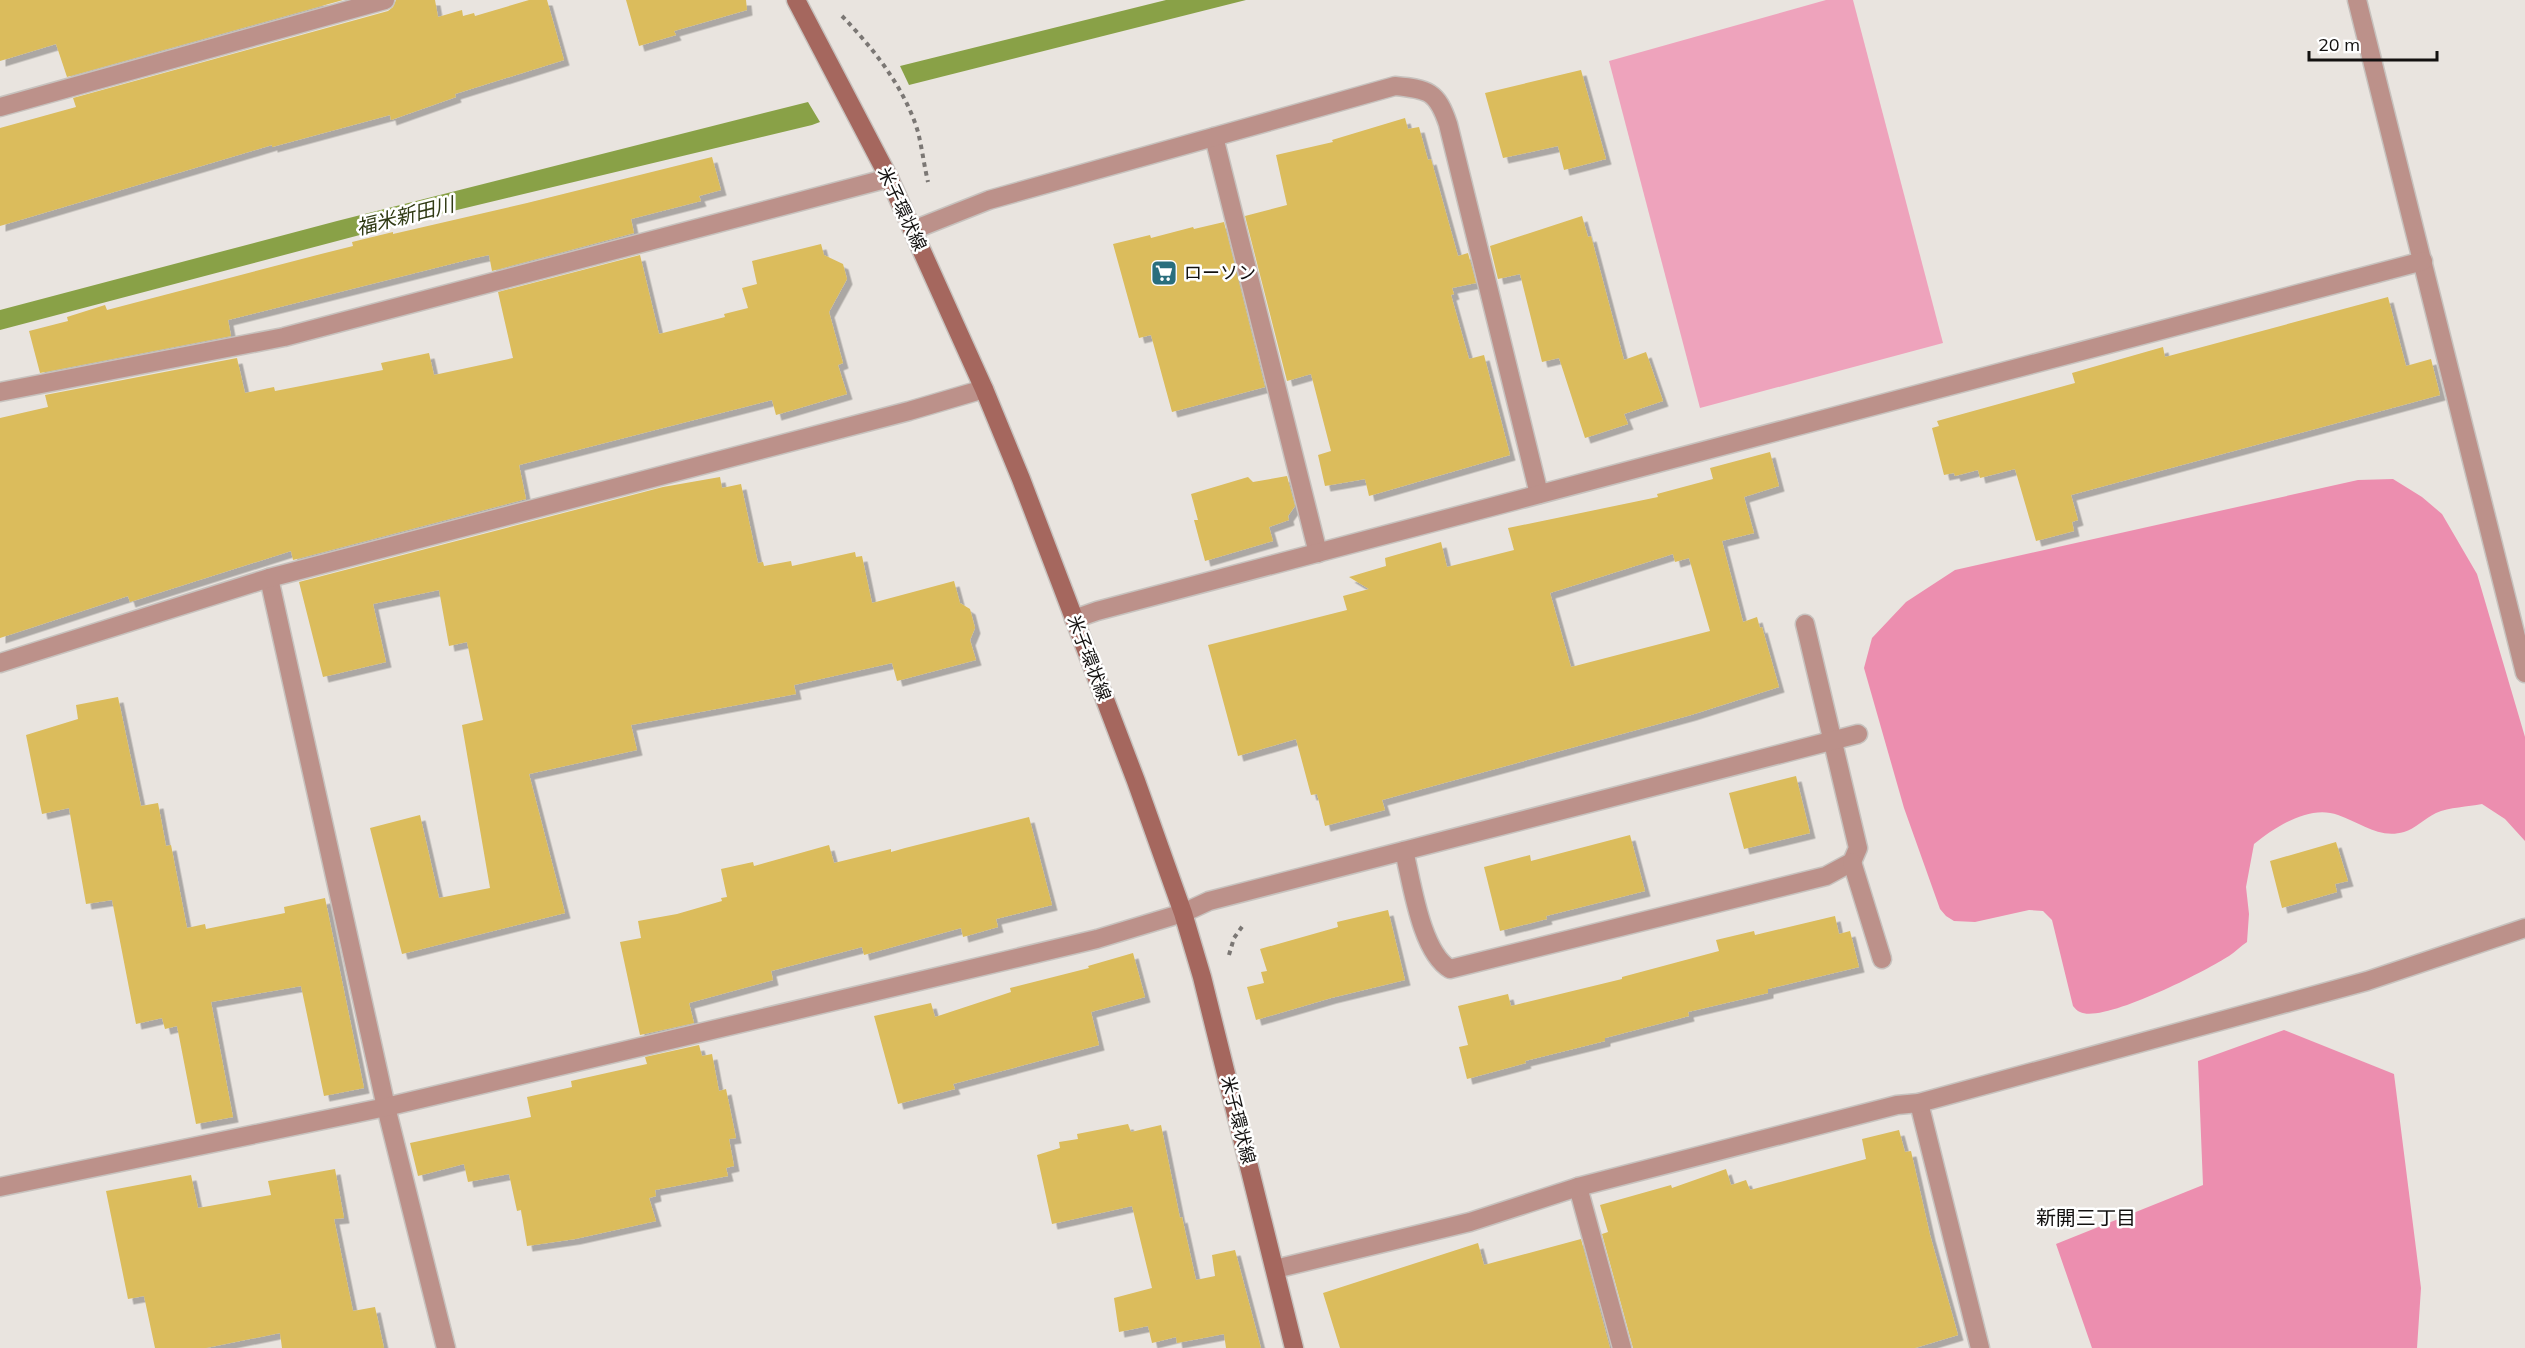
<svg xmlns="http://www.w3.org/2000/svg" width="2525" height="1348" font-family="Mulish,'Noto Sans JP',sans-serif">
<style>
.green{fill:#eea3bc}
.forest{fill:#ec8eaf}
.water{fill:#89a147}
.building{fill:#dbbc5c;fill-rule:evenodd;filter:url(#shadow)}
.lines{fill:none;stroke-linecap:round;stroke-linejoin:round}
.street-casing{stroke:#c7c2be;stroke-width:21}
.secondary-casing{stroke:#c7c2be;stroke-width:21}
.path{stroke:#7b7774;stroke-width:4;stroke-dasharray:4.5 4.5;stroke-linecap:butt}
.street{stroke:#bc918a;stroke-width:18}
.secondary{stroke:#a5675e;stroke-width:18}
.labels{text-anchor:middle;stroke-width:5;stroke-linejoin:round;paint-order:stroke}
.street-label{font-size:18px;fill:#131110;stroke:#fff}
.poi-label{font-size:18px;fill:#131110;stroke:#fff;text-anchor:start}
.water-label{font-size:20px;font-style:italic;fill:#313b15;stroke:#fff}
.neighbourhood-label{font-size:20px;fill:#131110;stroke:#fff}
</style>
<defs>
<filter id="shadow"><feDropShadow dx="5.5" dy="5.5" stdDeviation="0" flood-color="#0004"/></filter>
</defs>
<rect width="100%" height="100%" fill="#e9e4df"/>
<polygon class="green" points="1826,0 1853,0 1943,343 1700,408 1609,61"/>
<g class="forest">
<path d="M2393,479L2422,497L2442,514L2477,574L2525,737V841L2505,819L2482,804C2468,807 2449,807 2436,813C2425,818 2415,829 2404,832C2379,839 2361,823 2338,815C2310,804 2275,827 2254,844L2246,887L2249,914L2247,942C2241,946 2235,952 2229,956C2206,971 2103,1024 2080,1012C2077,1011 2075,1008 2073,1006L2052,920L2043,911L2029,910L1975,922L1954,921L1946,916L1940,909L1904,808L1864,668L1872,638L1906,602L1955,570L2358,480Z"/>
<polygon points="2284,1030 2394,1074 2421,1288 2417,1348 2092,1348 2056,1244 2203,1185 2198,1061"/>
</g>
<g class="water">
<polygon points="1166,0 1246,0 909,85 900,66"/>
<polygon points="808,102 820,122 812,125 428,217 0,330 0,310 337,221"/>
</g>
<g class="building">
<polygon points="0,0 343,0 67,77 56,44 0,61"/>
<polygon points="396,0 435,0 438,17 462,10 463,16 474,13 475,16 529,0 547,0 564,60 455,94 456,97 391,120 390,115 272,147 272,145 0,226 0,128 76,107 73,98 388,11 393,7"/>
<polygon points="626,0 746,0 747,10 674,31 676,35 639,46"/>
<polygon points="1581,70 1606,159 1564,170 1558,146 1503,158 1485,93"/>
<polygon points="1405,118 1408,129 1419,127 1428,160 1431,159 1458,256 1468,253 1476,283 1452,288 1454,294 1451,295 1469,359 1484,355 1510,455 1369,496 1365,479 1325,486 1318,455 1331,451 1311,374 1287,381 1245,216 1287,205 1276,155 1333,142 1332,140"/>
<polygon points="712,157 721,190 699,196 701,201 631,219 634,233 492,271 489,255 475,258 228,320 231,336 40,373 29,331 68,321 67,317 105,305 107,310 321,254 353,246 352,242 393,232 393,234 527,203"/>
<polygon points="1582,216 1588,237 1591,236 1624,360 1646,352 1663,401 1624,414 1628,424 1585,438 1559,358 1542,362 1520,274 1498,279 1490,246"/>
<polygon points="1224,222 1265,387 1172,412 1151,335 1139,338 1113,244 1150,235 1151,238 1193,227 1194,229"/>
<polygon points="821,244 824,255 843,264 847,279 829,312 843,363 838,365 847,394 776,415 772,400 519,465 526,499 293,560 291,551 130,602 128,596 0,638 0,418 48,407 45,395 237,358 245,393 274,387 275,391 383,370 381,363 429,353 434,375 513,358 498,292 640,255 659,334 725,317 724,314 748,308 742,288 757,284 752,261"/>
<polygon points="2388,297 2406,366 2431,359 2440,395 2071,495 2078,520 2072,522 2074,531 2036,541 2015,469 1980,478 1978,470 1955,476 1954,473 1944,475 1932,428 1939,426 1937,421 2075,383 2072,373 2163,347 2165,357"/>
<path d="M1770,452L1779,486L1744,497L1754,533L1722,541L1743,622L1757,617L1760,628L1762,627L1779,687L1691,715L1382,800L1385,810L1325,826L1317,794L1311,795L1296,739L1238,756L1208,645L1347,610L1343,596L1369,589L1349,577L1386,566L1385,558L1441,542L1447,567L1514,550L1508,528L1658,497L1657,494L1713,479L1710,468ZM1673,554L1675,562L1689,558L1710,631L1571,667L1550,593Z"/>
<polygon points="1287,476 1295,506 1288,516 1289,520 1269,527 1273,541 1205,561 1194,520 1198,520 1191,494 1248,477 1253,482"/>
<polygon points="720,477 722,488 741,484 758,563 763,562 764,566 791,561 792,566 855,552 856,557 862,556 872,603 954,581 960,603 970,609 975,628 970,640 976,660 897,681 892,663 794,685 796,694 631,725 637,750 529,774 565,913 402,954 370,828 420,815 439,898 490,888 462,725 483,720 467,642 449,646 439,590 373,604 386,662 323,677 299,582 663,487"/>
<polygon points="118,697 141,806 158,803 166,846 171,845 187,928 205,924 206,929 285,913 284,907 325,898 364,1088 324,1096 301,986 211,1002 233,1117 196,1124 177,1026 165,1029 162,1018 136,1024 112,900 86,904 69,808 42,814 26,735 78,719 76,705"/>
<polygon points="1796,776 1810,833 1744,849 1729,793"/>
<polygon points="1029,817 1052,905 996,919 998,927 963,937 961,928 864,955 862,947 771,971 773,980 689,1003 694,1023 640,1035 620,942 641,938 638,921 677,914 722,901 721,898 727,897 721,869 753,862 754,866 829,845 834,863 891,849 891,852 905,848"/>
<polygon points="1630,835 1645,891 1546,916 1547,919 1500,931 1484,867 1530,855 1531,861"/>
<polygon points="2336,842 2348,881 2335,884 2337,892 2282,908 2270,861"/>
<polygon points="1388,910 1405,980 1331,998 1256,1020 1247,987 1264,983 1261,972 1267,971 1260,949 1338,927 1337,922"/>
<polygon points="1835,916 1839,934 1850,931 1859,967 1768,989 1768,993 1688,1012 1689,1016 1605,1038 1605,1041 1525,1061 1526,1063 1467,1079 1459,1047 1468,1045 1458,1006 1508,994 1511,1006 1622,979 1622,977 1719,951 1716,940 1754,931 1755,935"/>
<polygon points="1133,953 1145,997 1091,1012 1099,1045 953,1084 955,1089 898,1104 874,1016 931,1003 935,1017 1011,992 1010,988 1089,968 1088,966"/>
<polygon points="699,1045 702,1056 712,1054 719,1091 726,1089 736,1138 729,1139 734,1166 726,1168 728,1176 655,1190 656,1196 649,1198 656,1221 575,1239 527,1246 521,1210 517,1211 509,1174 468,1182 464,1164 418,1176 410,1143 531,1117 527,1097 572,1087 571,1081 647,1064 645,1057"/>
<polygon points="1128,1124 1131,1132 1161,1125 1180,1218 1182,1217 1196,1280 1215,1276 1212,1255 1235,1250 1261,1348 1226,1348 1224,1334 1177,1343 1176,1337 1152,1343 1148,1326 1119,1332 1114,1298 1152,1288 1132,1206 1052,1224 1037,1155 1060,1148 1059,1142 1078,1139 1077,1134"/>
<polygon points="1899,1130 1905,1152 1911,1151 1930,1235 1958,1335 1915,1348 1633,1348 1602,1234 1608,1232 1600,1205 1671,1185 1672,1188 1726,1169 1731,1185 1746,1180 1750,1190 1866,1159 1862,1139"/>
<polygon points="335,1169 344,1218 334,1219 353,1311 375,1307 384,1348 282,1348 280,1333 206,1348 155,1348 144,1296 128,1299 106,1191 191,1175 198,1208 271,1195 268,1181"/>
<polygon points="1581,1239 1610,1348 1340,1348 1323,1293 1478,1243 1484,1265"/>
</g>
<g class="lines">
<defs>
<g id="street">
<polyline points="2357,0 2525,673"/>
<polyline points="0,107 385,0"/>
<polyline points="1214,137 1318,553"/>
<path d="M913,230L989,200L1395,86C1428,89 1437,91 1448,124L1539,494"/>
<polyline points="0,392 284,337 889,178"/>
<polyline points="269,578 386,1107 446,1348"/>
<polyline points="1074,619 1097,611 2423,261"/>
<polyline points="0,663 269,578 909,411 984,389"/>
<path d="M1404,851C1412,883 1421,952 1450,969L1826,876L1852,862L1858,848L1805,624"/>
<polyline points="1852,862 1882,959"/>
<polyline points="1919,1103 1980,1348"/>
<polyline points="0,1187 386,1107 1097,939 1183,913 1209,901 1858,734"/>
<polyline points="1578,1187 1622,1348"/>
<polyline points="1275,1269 1470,1222 1578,1187 1897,1105 1919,1103 2367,981 2525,928"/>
</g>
<polyline id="secondary" points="796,0 889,178 984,389 1021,479 1136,781 1183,913 1202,977 1294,1348"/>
</defs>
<use href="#street" class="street-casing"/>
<use href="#secondary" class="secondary-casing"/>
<g class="path">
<path d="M842,16C873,48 905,88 918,132C922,148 924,165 928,182"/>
<polyline points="1229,955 1234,938 1244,924"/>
</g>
<use href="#street" class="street"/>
<use href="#secondary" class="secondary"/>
</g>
<defs>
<symbol id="supermarket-square" viewBox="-11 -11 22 22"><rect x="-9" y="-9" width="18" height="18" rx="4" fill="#296e7d" stroke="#fff"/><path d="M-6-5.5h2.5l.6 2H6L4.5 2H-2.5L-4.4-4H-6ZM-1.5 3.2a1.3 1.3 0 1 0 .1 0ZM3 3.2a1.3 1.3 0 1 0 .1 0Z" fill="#fff"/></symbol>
</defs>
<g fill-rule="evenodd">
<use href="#supermarket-square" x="1149" y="258" width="30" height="30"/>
</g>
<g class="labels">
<g class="street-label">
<text transform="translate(902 209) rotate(65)" y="6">米子環状線</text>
<text transform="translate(1089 658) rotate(69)" y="6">米子環状線</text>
<text transform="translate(1238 1120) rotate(76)" y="6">米子環状線</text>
</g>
<g class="poi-label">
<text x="1184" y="279">ローソン</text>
</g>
<g class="water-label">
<text transform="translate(405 216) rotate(-14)" y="7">福米新田川</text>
</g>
<g class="neighbourhood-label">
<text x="2086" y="1225">新開三丁目</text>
</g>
</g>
<path d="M2309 51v9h128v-9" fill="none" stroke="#131110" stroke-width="3"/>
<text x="2318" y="51" font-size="18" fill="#131110" stroke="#ffffff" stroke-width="4.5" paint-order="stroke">20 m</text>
</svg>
